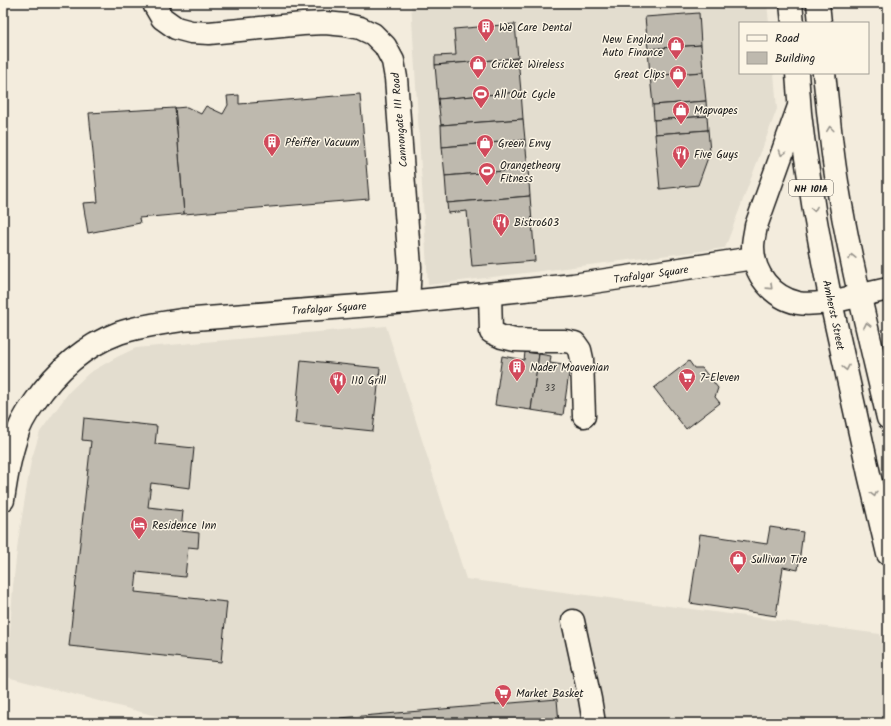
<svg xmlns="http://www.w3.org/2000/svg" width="891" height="726" font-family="Kalam,sans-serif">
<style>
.built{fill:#e3ddcf}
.building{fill:#beb9ae;stroke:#1c1c1c}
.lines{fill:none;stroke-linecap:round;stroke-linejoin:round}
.minor-casing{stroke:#1c1c1c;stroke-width:25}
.highway-casing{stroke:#1c1c1c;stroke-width:25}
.minor{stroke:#fcf5e5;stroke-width:22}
.highway{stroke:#fcf5e5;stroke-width:22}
.oneway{stroke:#97938b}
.labels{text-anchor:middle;stroke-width:3;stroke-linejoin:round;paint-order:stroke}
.number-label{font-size:9px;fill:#444340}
.shield{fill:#fcf5e5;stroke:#5f5d58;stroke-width:1}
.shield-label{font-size:10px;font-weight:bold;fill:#1c1c1c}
.poi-label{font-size:11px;fill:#1c1c1c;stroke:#fcf5e5;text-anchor:start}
.street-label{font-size:11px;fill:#1c1c1c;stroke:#fcf5e5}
</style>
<rect width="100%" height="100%" fill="#f3ecdd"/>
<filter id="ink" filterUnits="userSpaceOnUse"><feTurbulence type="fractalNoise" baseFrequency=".025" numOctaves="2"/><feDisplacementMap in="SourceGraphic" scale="8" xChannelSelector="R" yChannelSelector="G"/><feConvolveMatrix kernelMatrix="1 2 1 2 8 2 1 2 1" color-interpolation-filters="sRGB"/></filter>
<g filter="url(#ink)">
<g class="built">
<polygon points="411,3 767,3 769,23 740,23 740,73 774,73 777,109 725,248 428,285"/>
<polygon points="386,326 466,579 880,634 888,675 888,723 183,723 7,677 13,586 18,541 31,461 40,432 69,392 89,373 117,357 136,348"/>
</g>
<g class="building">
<polygon points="699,13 701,45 648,49 645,17"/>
<polygon points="515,24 518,58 435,65 435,56 456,55 454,29"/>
<polygon points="701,45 703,72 650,76 648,49"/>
<polygon points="518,58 521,92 438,99 435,65"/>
<polygon points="703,72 706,101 653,105 650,76"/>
<polygon points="521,92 523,119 441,125 438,99"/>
<polygon points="360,94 369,199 184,214 175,108 187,107 201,114 206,106 223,114 228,105 227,96 239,95 239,104"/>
<polygon points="706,101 707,116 654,120 653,105"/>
<polygon points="175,108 184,214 139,218 140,223 88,233 83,203 98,202 89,113"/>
<polygon points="707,116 708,130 655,134 654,120"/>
<polygon points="523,119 525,140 442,147 441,125"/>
<polygon points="708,130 710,152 698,185 660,189 655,134"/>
<polygon points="525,140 528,169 445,176 442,147"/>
<polygon points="528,169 530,196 447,203 445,176"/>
<polygon points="530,196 535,261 472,266 467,211 448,213 447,203"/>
<polygon points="525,352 539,354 531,410 495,405 502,356 524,360"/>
<polygon points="539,354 551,356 550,363 570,366 563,415 531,410"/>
<polygon points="301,360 380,368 373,431 295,423"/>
<polygon points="689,361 694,368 702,368 718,388 715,397 720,403 686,429 654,388"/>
<polygon points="84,418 157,426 155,444 194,448 190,488 151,483 148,507 183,511 181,531 199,533 198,548 188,547 185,577 137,572 135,592 227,602 221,662 69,646 91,441 82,440"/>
<polygon points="770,527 803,532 798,570 783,567 776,616 690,603 700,534 767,544"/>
<polygon points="557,699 559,723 341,723 340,718"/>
</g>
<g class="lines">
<defs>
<g id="minor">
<polyline points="154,3 155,6 162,18 176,28 191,32 209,33 303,24 325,23 346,25 360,28 373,34 385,46 393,61 396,78 410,267 408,302"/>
<polyline points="490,294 491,332 502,337 515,340 540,341 565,341 575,343 580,350 582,359 584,416"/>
<polyline points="831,302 888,289"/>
<path d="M3,500C6,479 9,458 16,438C19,425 26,414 34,403C55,372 84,346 119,333C139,326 161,323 182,320L408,302L573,285L754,258"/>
<polyline points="573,621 590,699 594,723"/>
</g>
<g id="highway">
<polyline points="791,3 793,23"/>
<polyline points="818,3 820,23"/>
<polyline points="797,73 800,113 803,138 814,210 823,261 831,302 869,474 888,554"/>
<path d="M824,73C828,109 831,146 837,182C850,261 870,340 888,418"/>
<path d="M798,109L756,226C755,233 753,240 753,247C753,274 772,297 798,303C809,305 820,303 831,302"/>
</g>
</defs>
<use href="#minor" class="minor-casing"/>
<use href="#highway" class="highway-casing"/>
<use href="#minor" class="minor"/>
<use href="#highway" class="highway"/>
</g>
<defs><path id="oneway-chevron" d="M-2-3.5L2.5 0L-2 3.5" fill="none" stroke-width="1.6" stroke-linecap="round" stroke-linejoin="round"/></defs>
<g class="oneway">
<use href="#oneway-chevron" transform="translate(830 129) rotate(-97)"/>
<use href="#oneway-chevron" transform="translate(782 153) rotate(109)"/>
<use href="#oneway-chevron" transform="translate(814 209) rotate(81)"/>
<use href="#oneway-chevron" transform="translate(852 257) rotate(-102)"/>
<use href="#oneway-chevron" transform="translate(770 287) rotate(44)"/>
<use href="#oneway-chevron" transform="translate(867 325) rotate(-102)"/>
<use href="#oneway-chevron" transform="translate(846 368) rotate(78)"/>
<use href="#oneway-chevron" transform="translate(874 494) rotate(76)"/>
</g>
</g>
<defs>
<symbol id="building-pin" viewBox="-11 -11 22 30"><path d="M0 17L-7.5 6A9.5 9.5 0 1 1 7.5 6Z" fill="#d1495b" stroke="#fcf5e5"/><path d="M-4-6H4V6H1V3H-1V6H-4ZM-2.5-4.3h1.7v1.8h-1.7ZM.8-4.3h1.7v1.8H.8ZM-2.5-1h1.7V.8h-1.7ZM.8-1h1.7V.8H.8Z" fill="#fff"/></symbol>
<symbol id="shop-pin" viewBox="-11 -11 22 30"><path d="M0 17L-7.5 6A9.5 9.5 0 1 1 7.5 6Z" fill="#d1495b" stroke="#fcf5e5"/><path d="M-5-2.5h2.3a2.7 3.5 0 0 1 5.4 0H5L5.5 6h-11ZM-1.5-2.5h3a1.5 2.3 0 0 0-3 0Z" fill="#fff"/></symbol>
<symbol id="stadium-pin" viewBox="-11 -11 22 30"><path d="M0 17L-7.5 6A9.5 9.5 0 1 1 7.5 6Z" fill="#d1495b" stroke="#fcf5e5"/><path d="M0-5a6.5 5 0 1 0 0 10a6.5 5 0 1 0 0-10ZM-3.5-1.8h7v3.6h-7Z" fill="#fff"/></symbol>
<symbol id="restaurant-pin" viewBox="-11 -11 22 30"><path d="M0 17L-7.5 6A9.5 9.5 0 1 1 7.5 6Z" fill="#d1495b" stroke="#fcf5e5"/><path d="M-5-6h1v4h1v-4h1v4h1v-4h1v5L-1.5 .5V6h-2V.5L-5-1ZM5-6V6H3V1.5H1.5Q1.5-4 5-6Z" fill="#fff"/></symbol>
<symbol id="supermarket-pin" viewBox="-11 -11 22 30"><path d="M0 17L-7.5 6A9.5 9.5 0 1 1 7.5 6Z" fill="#d1495b" stroke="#fcf5e5"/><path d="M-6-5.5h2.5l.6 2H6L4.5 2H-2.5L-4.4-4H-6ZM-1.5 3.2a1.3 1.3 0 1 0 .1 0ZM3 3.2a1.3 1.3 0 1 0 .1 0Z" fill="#fff"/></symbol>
<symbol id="hotel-pin" viewBox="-11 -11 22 30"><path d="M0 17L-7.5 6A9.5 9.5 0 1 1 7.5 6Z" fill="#d1495b" stroke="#fcf5e5"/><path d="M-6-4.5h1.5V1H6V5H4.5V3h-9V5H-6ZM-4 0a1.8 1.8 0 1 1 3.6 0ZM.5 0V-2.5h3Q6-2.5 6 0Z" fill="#fff"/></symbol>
</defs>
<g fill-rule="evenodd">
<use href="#building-pin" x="476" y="17" width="20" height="27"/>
<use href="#shop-pin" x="666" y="35" width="20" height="27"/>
<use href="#shop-pin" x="468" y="54" width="20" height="27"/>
<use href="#shop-pin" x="668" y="64" width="20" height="27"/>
<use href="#stadium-pin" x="471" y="84" width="20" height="27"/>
<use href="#shop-pin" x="671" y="100" width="20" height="27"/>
<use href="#building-pin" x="262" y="132" width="20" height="27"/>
<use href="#shop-pin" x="475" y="133" width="20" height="27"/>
<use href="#restaurant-pin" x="671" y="144" width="20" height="27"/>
<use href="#stadium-pin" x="477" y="161" width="20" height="27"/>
<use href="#restaurant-pin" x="491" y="212" width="20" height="27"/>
<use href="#building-pin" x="507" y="357" width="20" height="27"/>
<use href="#supermarket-pin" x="677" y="367" width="20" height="27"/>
<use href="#restaurant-pin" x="328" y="370" width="20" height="27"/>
<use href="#hotel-pin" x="129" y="515" width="20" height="27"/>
<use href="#shop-pin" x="728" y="549" width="20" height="27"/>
<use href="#supermarket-pin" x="493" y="683" width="20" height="27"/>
</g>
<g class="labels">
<g class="number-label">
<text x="550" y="391">33</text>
</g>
<rect class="shield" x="789" y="180" width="44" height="16" rx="3"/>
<g class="shield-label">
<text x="811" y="192">NH 101A</text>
</g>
<g class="poi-label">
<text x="499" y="31">We Care Dental</text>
<text x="663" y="43" text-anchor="end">New England<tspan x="663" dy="13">Auto Finance</tspan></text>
<text x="491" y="68">Cricket Wireless</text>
<text x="665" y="78" text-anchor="end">Great Clips</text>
<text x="494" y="98">All Out Cycle</text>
<text x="694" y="114">Mapvapes</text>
<text x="285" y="146">Pfeiffer Vacuum</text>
<text x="498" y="147">Green Envy</text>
<text x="694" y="158">Five Guys</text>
<text x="500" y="169">Orangetheory<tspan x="500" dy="13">Fitness</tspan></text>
<text x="514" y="226">Bistro603</text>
<text x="530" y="371">Nader Moavenian</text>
<text x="700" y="381">7-Eleven</text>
<text x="351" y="384">110 Grill</text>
<text x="152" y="529">Residence Inn</text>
<text x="751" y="563">Sullivan Tire</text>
<text x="516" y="697">Market Basket</text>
</g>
<g class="street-label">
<text transform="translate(399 120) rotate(-95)" y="4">Cannongate III Road</text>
<text transform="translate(651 274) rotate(-8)" y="4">Trafalgar Square</text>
<text transform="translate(329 308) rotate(-4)" y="4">Trafalgar Square</text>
<text transform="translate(834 315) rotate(78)" y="4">Amherst Street</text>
</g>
</g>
<rect width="891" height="726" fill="none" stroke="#fcf5e5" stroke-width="16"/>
<rect x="8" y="8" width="875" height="710" fill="none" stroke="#1c1c1c" stroke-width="1.5" filter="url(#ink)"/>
<rect x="739" y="22" width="130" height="52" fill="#fcf5e5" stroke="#a29e95"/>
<rect x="747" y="35" width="20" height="6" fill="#fcf5e5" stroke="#a29e95"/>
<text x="775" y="42" font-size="12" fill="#1c1c1c">Road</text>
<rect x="747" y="52" width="20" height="12" fill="#beb9ae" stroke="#a29e95"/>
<text x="775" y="62" font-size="12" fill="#1c1c1c">Building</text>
</svg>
